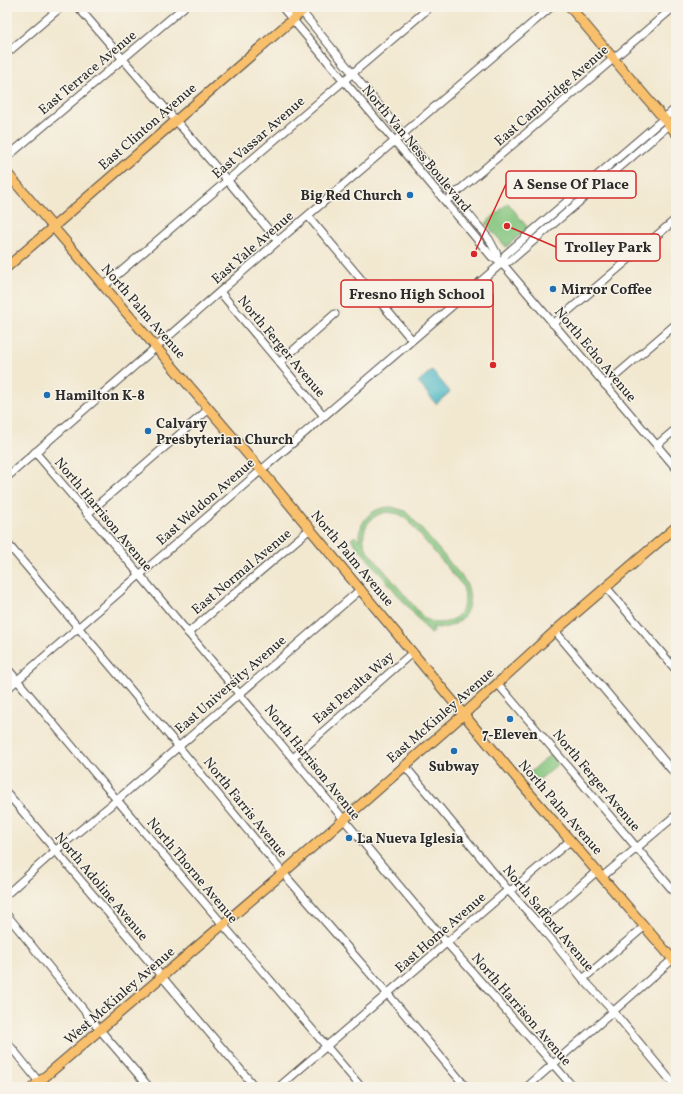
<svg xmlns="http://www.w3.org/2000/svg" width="683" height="1094" font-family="Vollkorn,serif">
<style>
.green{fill:#83c57e;stroke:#577854;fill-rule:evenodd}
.water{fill:#49b6c5;stroke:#3a7078}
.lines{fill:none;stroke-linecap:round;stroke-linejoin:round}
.minor-casing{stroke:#494744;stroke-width:9}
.major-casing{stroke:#494744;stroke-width:11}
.minor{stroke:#fff;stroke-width:7}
.major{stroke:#f8bf6c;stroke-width:9}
.poi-dot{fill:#1f6fb2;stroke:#f7f3e8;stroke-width:1.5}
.labels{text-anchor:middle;stroke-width:3;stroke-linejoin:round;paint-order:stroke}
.street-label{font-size:14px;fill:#2b2b2b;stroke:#f7f3e8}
.poi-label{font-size:14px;font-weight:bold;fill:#2b2b2b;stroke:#f7f3e8;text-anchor:start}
.leader{fill:none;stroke:#d62828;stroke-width:1.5}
.callout-dot{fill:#d62828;stroke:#f7f3e8;stroke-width:1.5}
.callout{fill:#f7f3e8;stroke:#d62828;stroke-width:1.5}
.callout-label{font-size:15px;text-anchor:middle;font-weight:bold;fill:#2b2b2b}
</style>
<rect width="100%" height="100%" fill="#f7f3e8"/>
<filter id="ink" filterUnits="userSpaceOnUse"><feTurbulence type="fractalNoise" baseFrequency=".025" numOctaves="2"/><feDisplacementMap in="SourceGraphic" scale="8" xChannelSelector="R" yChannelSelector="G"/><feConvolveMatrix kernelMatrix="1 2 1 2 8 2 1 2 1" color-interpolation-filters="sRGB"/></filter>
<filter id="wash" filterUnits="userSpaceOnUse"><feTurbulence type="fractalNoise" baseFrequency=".012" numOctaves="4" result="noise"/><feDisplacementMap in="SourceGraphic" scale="16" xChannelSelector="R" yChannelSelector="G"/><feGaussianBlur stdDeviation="0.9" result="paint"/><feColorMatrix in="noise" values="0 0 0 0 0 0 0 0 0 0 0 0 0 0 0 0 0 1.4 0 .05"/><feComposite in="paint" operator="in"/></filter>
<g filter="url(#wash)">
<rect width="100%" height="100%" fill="#f2e8d0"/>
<g class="green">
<polygon points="508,203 528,228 506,247 486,224 488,221"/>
<path d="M392,507L405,511L412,518L463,578C480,603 462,633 432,627L435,631L431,634L351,539L355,536L359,540C359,520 372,507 392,507ZM387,512L399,514L406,518L462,585C474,611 447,634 423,617L367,550C358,533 368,515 387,512Z"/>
<polygon points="550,755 558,764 534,784 527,775"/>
</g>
<polygon class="water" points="432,370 450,392 436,404 418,382"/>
</g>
<g filter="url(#ink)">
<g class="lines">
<defs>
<g id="minor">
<polyline points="78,7 228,181 278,241"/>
<polyline points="282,7 492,257 496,258 507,269 676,468"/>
<polyline points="298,7 489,239 497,254 496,258"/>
<polyline points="7,53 61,7"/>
<polyline points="7,157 184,7"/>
<polyline points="450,198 674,7"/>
<polyline points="308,216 412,340"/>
<polyline points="502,263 505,255 536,228 676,108"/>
<path d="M104,286C213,194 321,100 430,7"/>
<polyline points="220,292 324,416"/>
<polyline points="553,324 676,219"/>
<polyline points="280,362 335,314"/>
<polyline points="605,385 676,324"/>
<polyline points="657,445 676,429"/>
<polyline points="35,452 140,575 446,942 573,1087"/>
<polyline points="7,477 278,241 551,7"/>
<polyline points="87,514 209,409"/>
<polyline points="7,543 178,746 283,873 387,993 466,1087"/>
<polyline points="606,587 676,670"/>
<polyline points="555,631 676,775"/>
<polyline points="188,633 310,529"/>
<polyline points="7,668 117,800 361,1087"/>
<polyline points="498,684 676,894"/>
<polyline points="7,689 495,269 502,263 510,261 676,119"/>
<polyline points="293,758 413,652"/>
<polyline points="404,765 508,890 538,923 583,979 613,1011 676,1087"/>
<polyline points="7,793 255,1087"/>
<polyline points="602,877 676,815"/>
<polyline points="7,894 55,851 117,800 361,589"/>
<polyline points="7,915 100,1030 149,1087"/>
<polyline points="538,923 597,871"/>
<polyline points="583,979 645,926"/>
<polyline points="7,1042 43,1087"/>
<polyline points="279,1087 508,890 513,889 571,840"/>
<polyline points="527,1087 673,959"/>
</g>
<g id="major">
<polyline points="570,7 676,133"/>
<polyline points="7,173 261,470 519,781 676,963"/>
<polyline points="7,267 307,7"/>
<polyline points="33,1087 283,873 464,714 555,631 676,527"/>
</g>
</defs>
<use href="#minor" class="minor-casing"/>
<use href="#major" class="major-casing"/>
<use href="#minor" class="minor"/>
<use href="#major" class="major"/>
</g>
</g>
<g class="poi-dot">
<circle cx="410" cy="195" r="4"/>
<circle cx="553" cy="289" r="4"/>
<circle cx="47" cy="395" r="4"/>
<circle cx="148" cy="431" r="4"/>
<circle cx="510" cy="719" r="4"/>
<circle cx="454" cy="751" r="4"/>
<circle cx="349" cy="838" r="4"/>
</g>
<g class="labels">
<g class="street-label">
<text transform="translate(87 72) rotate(-40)" y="5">East Terrace Avenue</text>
<text transform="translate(551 95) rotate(-41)" y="5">East Cambridge Avenue</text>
<text transform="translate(147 126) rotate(-41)" y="5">East Clinton Avenue</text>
<text transform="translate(258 137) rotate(-41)" y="5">East Vassar Avenue</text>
<text transform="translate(417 148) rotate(50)" y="5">North Van Ness Boulevard</text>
<text transform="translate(252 247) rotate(-41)" y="5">East Yale Avenue</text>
<text transform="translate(144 311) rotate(49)" y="5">North Palm Avenue</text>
<text transform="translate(282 346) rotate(50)" y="5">North Ferger Avenue</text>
<text transform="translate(596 354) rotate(50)" y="5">North Echo Avenue</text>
<text transform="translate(205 501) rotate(-41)" y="5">East Weldon Avenue</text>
<text transform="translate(104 514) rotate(50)" y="5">North Harrison Avenue</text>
<text transform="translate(353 558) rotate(50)" y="5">North Palm Avenue</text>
<text transform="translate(241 571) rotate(-40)" y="5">East Normal Avenue</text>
<text transform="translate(230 684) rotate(-41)" y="5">East University Avenue</text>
<text transform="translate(353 687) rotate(-41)" y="5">East Peralta Way</text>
<text transform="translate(440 715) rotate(-41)" y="5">East McKinley Avenue</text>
<text transform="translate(313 762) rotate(51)" y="5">North Harrison Avenue</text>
<text transform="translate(597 780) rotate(50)" y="5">North Ferger Avenue</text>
<text transform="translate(246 807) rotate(51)" y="5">North Farris Avenue</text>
<text transform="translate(561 807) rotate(49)" y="5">North Palm Avenue</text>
<text transform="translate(193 870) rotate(50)" y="5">North Thorne Avenue</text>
<text transform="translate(102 886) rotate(50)" y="5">North Adoline Avenue</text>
<text transform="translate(549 918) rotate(50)" y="5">North Safford Avenue</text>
<text transform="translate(440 932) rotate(-41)" y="5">East Home Avenue</text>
<text transform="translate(119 995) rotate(-41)" y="5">West McKinley Avenue</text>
<text transform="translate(522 1009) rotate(49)" y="5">North Harrison Avenue</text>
</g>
<g class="poi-label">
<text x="402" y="200" text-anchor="end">Big Red Church</text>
<text x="561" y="294">Mirror Coffee</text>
<text x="55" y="400">Hamilton K-8</text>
<text x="156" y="428">Calvary<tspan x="156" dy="16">Presbyterian Church</tspan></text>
<text x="510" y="739" text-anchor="middle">7-Eleven</text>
<text x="454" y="771" text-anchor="middle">Subway</text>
<text x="357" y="843">La Nueva Iglesia</text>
</g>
</g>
<path class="leader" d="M474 254L506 184M507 226L556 247M493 365L493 294"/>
<g class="callout-dot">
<circle cx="474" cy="254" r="4"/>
<circle cx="507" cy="226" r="4"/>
<circle cx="493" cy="365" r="4"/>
</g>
<g class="callout">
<rect x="506" y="171" width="130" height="27" rx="4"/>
<rect x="556" y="234" width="104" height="27" rx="4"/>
<rect x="341" y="280" width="152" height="27" rx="4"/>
</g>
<g class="callout-label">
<text x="571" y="189">A Sense Of Place</text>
<text x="608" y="252">Trolley Park</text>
<text x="417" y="299">Fresno High School</text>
</g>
<rect width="683" height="1094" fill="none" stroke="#f7f3e8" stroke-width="24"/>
</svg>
